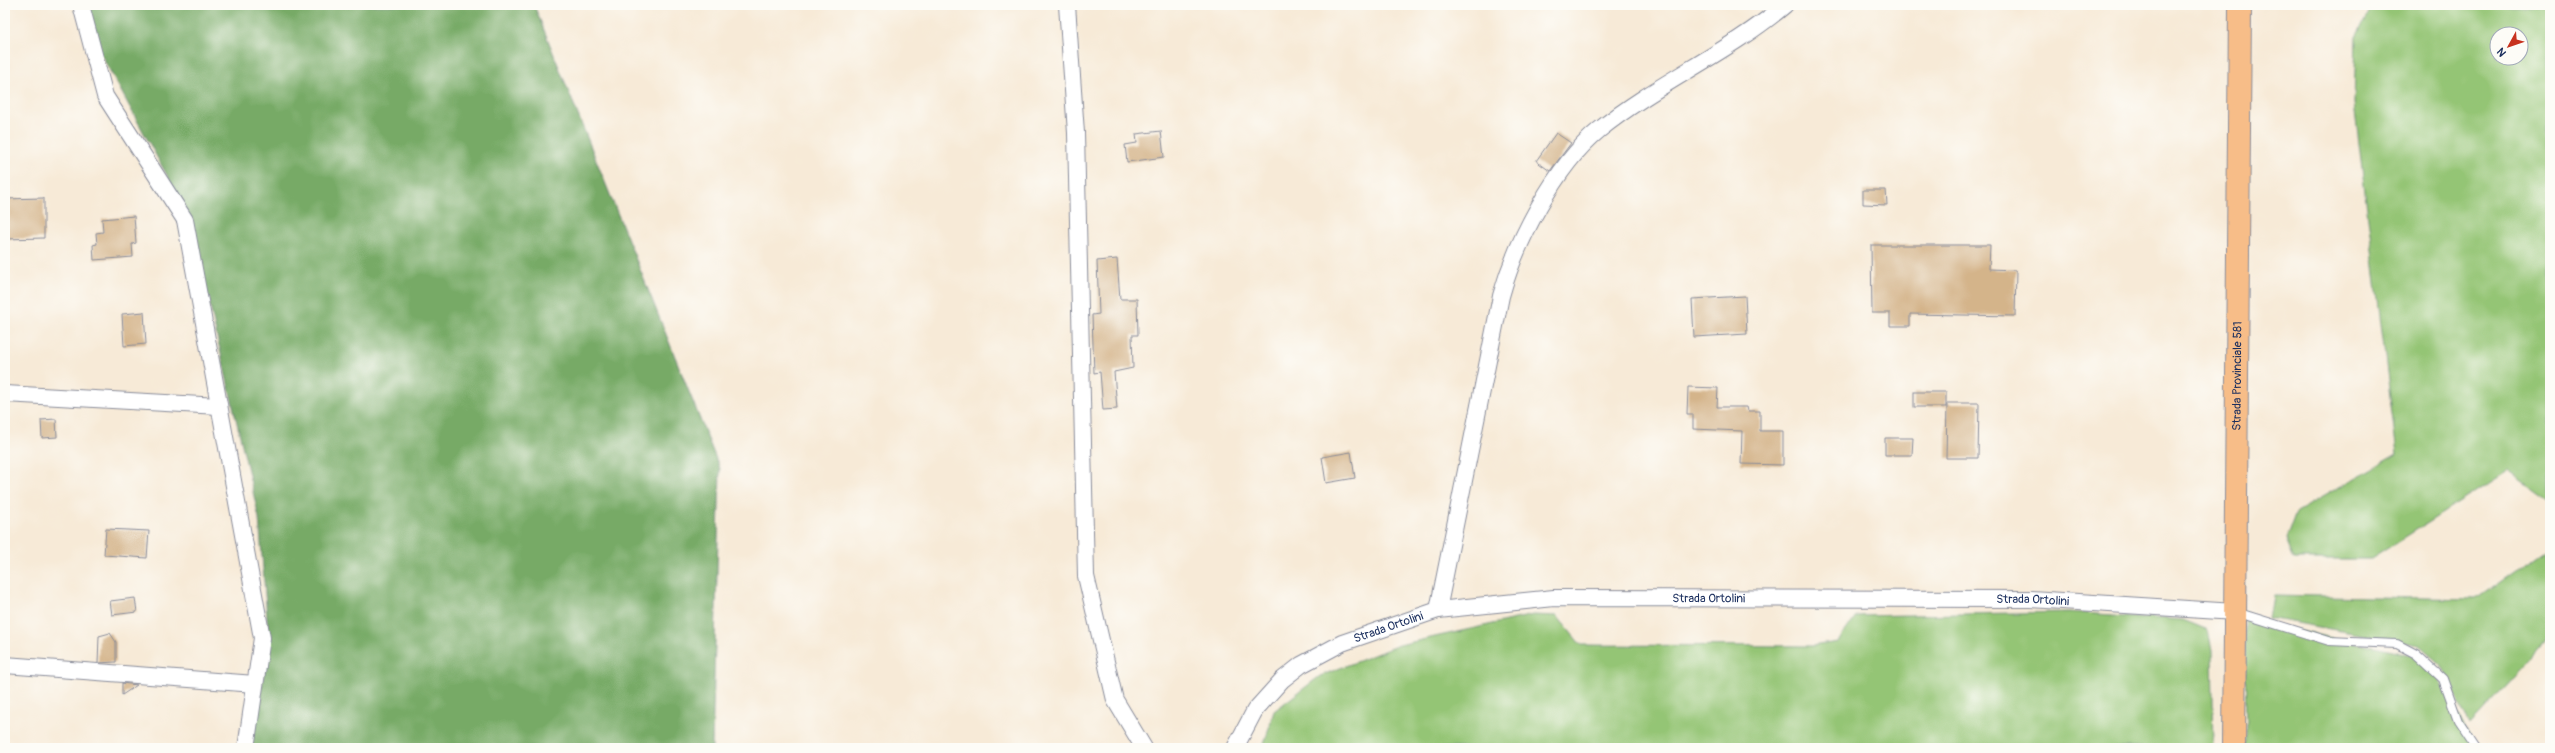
<svg xmlns="http://www.w3.org/2000/svg" width="2555" height="753" font-family="Pangolin,sans-serif">
<style>
.green{fill:#94c575;stroke:#587a6a;fill-rule:evenodd}
.forest{fill:#7a6;stroke:#496c62}
.building{fill:#d4b48a}
.lines{fill:none;stroke-linecap:round;stroke-linejoin:round}
.service-casing{stroke:#898c9a;stroke-width:10}
.minor-casing{stroke:#898c9a;stroke-width:18}
.primary-casing{stroke:#898c9a;stroke-width:24}
.service{stroke:#fff;stroke-width:8}
.minor{stroke:#fff;stroke-width:16}
.primary{stroke:#f7bd88;stroke-width:22}
.labels{text-anchor:middle;stroke-width:3;stroke-linejoin:round;paint-order:stroke}
.street-label{font-size:12px;fill:#1b2f5e;stroke:#fdfcf7}
</style>
<rect width="100%" height="100%" fill="#fdfcf7"/>
<filter id="ink" filterUnits="userSpaceOnUse"><feTurbulence type="fractalNoise" baseFrequency=".025" numOctaves="2"/><feDisplacementMap in="SourceGraphic" scale="8" xChannelSelector="R" yChannelSelector="G"/><feConvolveMatrix kernelMatrix="1 2 1 2 8 2 1 2 1" color-interpolation-filters="sRGB"/></filter>
<filter id="wash" filterUnits="userSpaceOnUse"><feTurbulence type="fractalNoise" baseFrequency=".012" numOctaves="4" result="noise"/><feDisplacementMap in="SourceGraphic" scale="16" xChannelSelector="R" yChannelSelector="G"/><feGaussianBlur stdDeviation="0.9" result="paint"/><feColorMatrix in="noise" values="0 0 0 0 0 0 0 0 0 0 0 0 0 0 0 0 0 1.4 0 .05"/><feComposite in="paint" operator="in"/></filter>
<g filter="url(#wash)">
<rect width="100%" height="100%" fill="#f7ead7"/>
<g class="green">
<path d="M2373,5H2550V501L2508,471L2371,559H2294L2286,539L2296,512L2397,454L2354,103L2356,37ZM2497,34H2521V58H2497Z"/>
<polygon points="2550,547 2550,626 2531,660 2470,725 2441,664 2419,645 2269,618 2273,595 2476,599"/>
<polygon points="2069,612 2183,620 2208,630 2212,650 2214,748 1263,748 1274,711 1320,676 1399,645 1533,615 1557,616 1581,645 1812,646 1838,642 1856,616"/>
<polygon points="2245,619 2411,655 2435,673 2476,748 2246,748"/>
</g>
<polygon class="forest" points="88,5 534,5 720,469 712,748 251,748 269,644 259,518 189,216 96,45"/>
<g id="blocks">
<g class="building">
<polygon points="1161,131 1164,157 1127,162 1125,145 1137,143 1136,134"/>
<polygon points="1556,133 1571,143 1550,171 1536,161"/>
<polygon points="1863,190 1886,190 1887,205 1863,204"/>
<polygon points="44,198 44,238 5,239 5,199"/>
<polygon points="134,216 136,243 132,244 133,257 94,260 93,245 97,244 96,233 103,232 102,219"/>
<polygon points="1871,245 1990,245 1989,269 2016,270 2015,316 1910,314 1910,326 1890,326 1890,313 1872,313"/>
<polygon points="1117,259 1120,299 1137,299 1138,335 1132,335 1133,368 1114,372 1117,409 1103,410 1100,372 1094,373 1092,315 1099,314 1097,261"/>
<polygon points="1745,296 1747,334 1694,337 1692,299"/>
<polygon points="144,312 146,344 124,346 122,314"/>
<polygon points="1688,387 1718,388 1717,407 1747,407 1748,411 1760,411 1760,431 1783,431 1783,465 1741,464 1742,431 1693,429 1693,414 1687,414"/>
<rect x="1914" y="392" width="32" height="15"/>
<polygon points="1947,403 1979,403 1978,458 1946,458"/>
<polygon points="56,419 57,437 42,438 41,420"/>
<polygon points="1885,438 1913,438 1912,455 1885,455"/>
<polygon points="1351,452 1355,478 1326,483 1322,457"/>
<polygon points="106,529 149,531 147,558 104,555"/>
<polygon points="135,598 137,612 112,615 110,601"/>
<polygon points="110,633 116,642 116,662 98,663 99,636"/>
<polygon points="122,683 137,685 122,695"/>
</g>
</g>
</g>
<g filter="url(#ink)">
<use href="#blocks" fill-opacity="0" stroke="#898c9a" stroke-width="1"/>
<g class="lines">
<defs>
<polyline id="service" points="2236,612 2329,641 2397,644 2416,654 2443,679 2458,721 2476,748"/>
<g id="minor">
<polyline points="81,5 105,96 185,220 262,638 246,748"/>
<polyline points="1067,5 1076,133 1086,576 1115,700 1144,748"/>
<polyline points="5,394 219,406"/>
<path d="M1438,610L1501,296C1516,242 1555,166 1599,130C1657,83 1728,53 1785,5"/>
<polyline points="5,665 255,684"/>
<path id="s1" d="M1235,748L1255,710L1282,680L1301,665L1342,643L1438,610L1554,598L2031,599L2235,612"/>
</g>
<g id="primary">
<path id="s2" d="M2234,748L2240,5"/>
</g>
</defs>
<use href="#service" class="service-casing"/>
<use href="#minor" class="minor-casing"/>
<use href="#primary" class="primary-casing"/>
<use href="#service" class="service"/>
<use href="#minor" class="minor"/>
<use href="#primary" class="primary"/>
</g>
</g>
<g class="labels">
<g class="street-label">
<text dy="4" stroke="none"><textPath href="#s2" startOffset="372">Strada Provinciale 581</textPath></text>
<text dy="4" stroke="none"><textPath href="#s1" startOffset="527">Strada Ortolini</textPath></text>
<text dy="4" stroke="none"><textPath href="#s1" startOffset="851">Strada Ortolini</textPath></text>
<text dy="4" stroke="none"><textPath href="#s1" startOffset="203">Strada Ortolini</textPath></text>
</g>
</g>
<rect width="2555" height="753" fill="none" stroke="#fdfcf7" stroke-width="20"/>
<g transform="translate(2509 46) rotate(230)"><circle r="19" fill="#fdfcf7" stroke="#a3aaba"/>
<path d="M0-3L7 15L0 10L-7 15Z" fill="#c8321e"/>
<text y="-6" font-size="11" font-weight="bold" text-anchor="middle" fill="#1b2f5e">N</text>
</g>
</svg>
